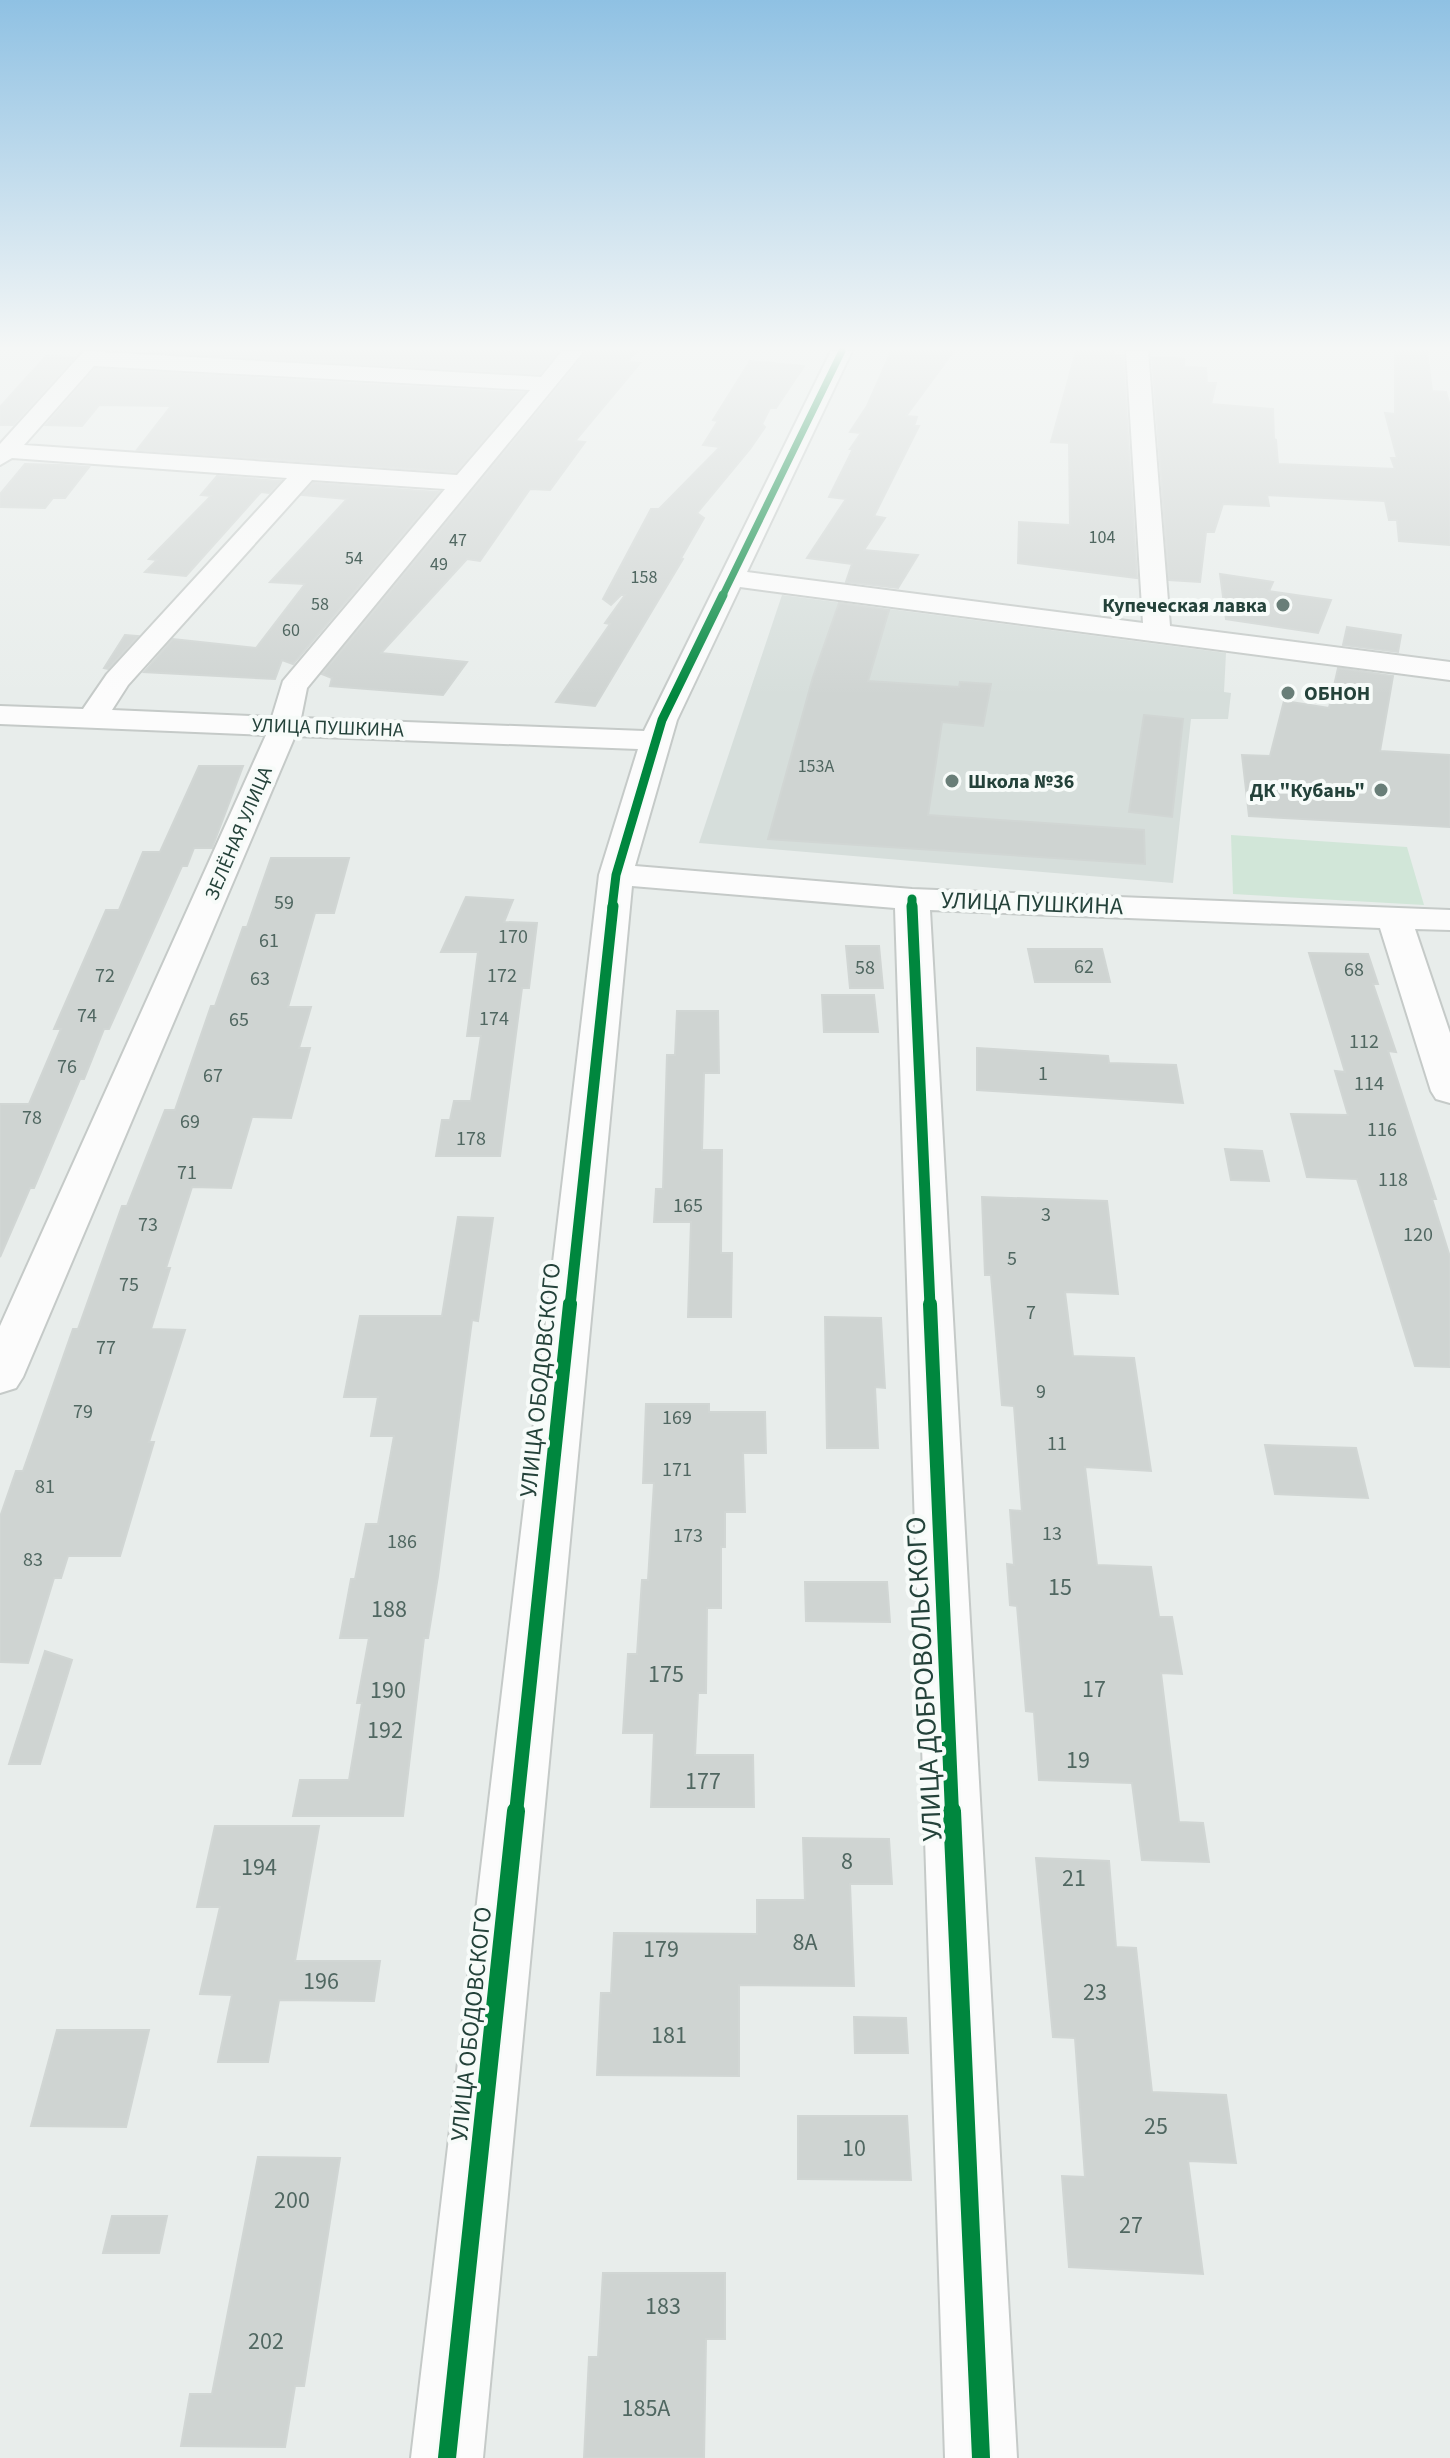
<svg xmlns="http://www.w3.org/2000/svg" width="1450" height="2458" font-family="'Source Sans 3',sans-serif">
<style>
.built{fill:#d6dedb}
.green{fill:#d1e6d8}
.building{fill:#cfd4d2;stroke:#d1d6d4;stroke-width:2}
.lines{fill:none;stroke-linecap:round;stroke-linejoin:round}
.minor-casing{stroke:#c5cac8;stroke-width:4}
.minor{fill:#fcfcfc;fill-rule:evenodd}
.cycleway-far4-casing{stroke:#f7fbf9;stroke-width:10}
.cycleway-far3-casing{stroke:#f7fbf9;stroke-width:13}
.cycleway-far2-casing{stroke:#f7fbf9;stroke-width:16}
.cycleway-far1-casing{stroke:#f7fbf9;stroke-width:19}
.cycleway-casing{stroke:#f7fbf9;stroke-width:23}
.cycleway-far4{stroke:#00873e;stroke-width:7}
.cycleway-far3{stroke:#00873e;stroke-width:9}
.cycleway-far2{stroke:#00873e;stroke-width:11}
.cycleway-far1{stroke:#00873e;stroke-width:14}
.cycleway{stroke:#00873e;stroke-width:18}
.poi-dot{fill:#697e78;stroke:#f7fbf9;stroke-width:3}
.labels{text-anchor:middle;stroke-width:8;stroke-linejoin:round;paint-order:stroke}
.far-number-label{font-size:18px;fill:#506761}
.far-poi-label{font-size:20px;font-weight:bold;fill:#24423a;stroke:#f7fbf9;text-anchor:end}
.far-street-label{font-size:20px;fill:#24423a;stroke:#f7fbf9}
.number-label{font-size:20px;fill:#506761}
.street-label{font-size:24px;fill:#24423a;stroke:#f7fbf9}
.near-number-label{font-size:24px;fill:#506761}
.near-street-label{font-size:28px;fill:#24423a;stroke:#f7fbf9}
</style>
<rect width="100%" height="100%" fill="#e8edeb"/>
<polygon class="built" points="782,595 1226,653 1224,692 1231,693 1228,719 1191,719 1173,883 699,843"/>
<polygon class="green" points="1231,835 1407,847 1424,905 1233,894"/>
<g class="building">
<polygon points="146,352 558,352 540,374"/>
<polygon points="587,352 636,352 627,362 640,363 575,441 585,442 550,490 530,489 480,561 467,559 381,653 467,662 443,695 330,686 332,678 322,674"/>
<polygon points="891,352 953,352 906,416 917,417 914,426 919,426 874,516 885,518 864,550 918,555 898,588 846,582 852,564 807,558 846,499 829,497 853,449 850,449 861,433 850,432 867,406"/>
<polygon points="1076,352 1113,352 1114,355 1123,356 1137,578 1018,563 1019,522 1070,525 1069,443 1051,442"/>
<polygon points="1395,352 1427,352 1432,391 1446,392 1450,406 1450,545 1399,541 1397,520 1389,520 1385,501 1267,495 1269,506 1223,504 1214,532 1206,532 1200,582 1169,580 1152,357 1184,359 1184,367 1206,368 1207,383 1216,383 1211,404 1273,409 1274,439 1276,440 1278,464 1395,469 1391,458 1397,458 1385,413 1395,414"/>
<polygon points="46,356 75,357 13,425 0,425 0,407"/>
<polygon points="750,361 804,366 776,408 770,408 762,424 765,427 750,449 697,513 704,518 681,558 683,559 595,706 556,702 610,624 605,623 625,595 621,595 611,605 603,599 651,509 659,509 720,447 703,445 718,421 713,420"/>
<polygon points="95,369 524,393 456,472 137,450 171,406 99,405 82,426 46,425"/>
<polygon points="25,464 62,465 89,467 65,498 53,498 45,508 0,507 0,494"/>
<polygon points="217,476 281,481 269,493 261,492 186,576 145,572 157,560 149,559 211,496 201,495"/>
<polygon points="313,483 439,492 293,664 282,660 275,679 144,672 173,639 256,648 305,584 270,582 347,499 302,495"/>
<polygon points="1220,574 1273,582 1269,591 1331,600 1318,633 1226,619"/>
<polygon points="839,603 889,610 868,681 959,687 960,682 991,684 983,726 942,722 928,815 1144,830 1145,864 768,839 813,677"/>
<polygon points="1347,627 1401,635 1398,652 1343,645"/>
<polygon points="125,635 138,636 108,669 104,668"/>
<polygon points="1338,668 1393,676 1380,751 1450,755 1450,827 1249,816 1242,755 1270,756 1284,701 1329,708"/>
<polygon points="1144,715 1183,719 1172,817 1129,812"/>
<polygon points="199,766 243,766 212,848 194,848 187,866 182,866 109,1029 104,1029 84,1079 80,1079 34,1188 30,1188 0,1257 0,1104 29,1104 61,1029 54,1029 106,910 119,910 143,852 160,852"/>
<polygon points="271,858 349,858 334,913 315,913 288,1007 311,1007 299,1048 310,1048 291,1118 252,1117 231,1188 192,1187 166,1268 170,1268 151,1329 185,1330 149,1442 154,1442 120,1556 68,1556 61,1578 54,1578 28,1663 0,1662 0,1517 16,1471 23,1471 73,1329 78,1329 122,1206 127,1206 165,1110 175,1110 211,1006 215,1006 243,927 247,927"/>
<polygon points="466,897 513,900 504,922 537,923 529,988 522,988 500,1156 436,1156 442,1120 450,1120 454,1101 471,1101 481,1036 467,1036 478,952 441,952"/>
<polygon points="846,946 879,946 883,988 850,988"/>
<polygon points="1028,949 1102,949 1110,982 1035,982"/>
<polygon points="1309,953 1368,954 1378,984 1373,984 1396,1052 1388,1051 1436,1199 1432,1199 1450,1257 1450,1367 1415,1366 1357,1179 1307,1177 1291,1114 1348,1115 1335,1071 1345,1072"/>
<polygon points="822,995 874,995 878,1032 824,1032"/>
<polygon points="677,1011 718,1011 719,1073 704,1073 702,1150 722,1150 721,1253 732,1253 731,1317 688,1317 691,1222 654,1222 656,1189 663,1189 667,1055 675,1055"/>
<polygon points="977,1048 1108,1056 1109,1063 1176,1065 1183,1103 977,1090"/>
<polygon points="1225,1149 1262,1151 1269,1181 1231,1180"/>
<polygon points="982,1197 1107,1201 1118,1294 1065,1292 1073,1356 1134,1358 1151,1471 1085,1467 1097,1565 1151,1567 1159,1617 1172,1617 1182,1674 1161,1673 1179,1822 1203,1823 1209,1862 1142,1860 1132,1783 1039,1780 1034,1712 1026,1711 1017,1606 1010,1605 1007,1564 1014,1565 1010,1510 1022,1511 1014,1406 1002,1405 991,1275 985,1275"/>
<polygon points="458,1217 493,1218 478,1321 472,1320 438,1576 428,1638 424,1638 403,1816 293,1816 300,1780 349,1780 362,1703 357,1703 369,1638 340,1638 351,1579 355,1579 366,1524 378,1524 394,1436 371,1436 378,1397 344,1397 360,1316 442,1316"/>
<polygon points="825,1317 881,1318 885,1388 875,1387 878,1448 827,1448"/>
<polygon points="646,1404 709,1404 709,1412 765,1412 766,1453 743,1453 745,1512 725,1512 725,1547 721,1547 721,1608 707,1608 706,1693 698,1693 695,1755 753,1755 754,1807 651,1807 654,1733 623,1733 628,1654 637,1654 642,1580 648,1580 654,1483 643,1483"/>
<polygon points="1265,1445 1356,1448 1368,1498 1275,1494"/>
<polygon points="805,1582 887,1582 890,1622 806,1621"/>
<polygon points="45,1651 72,1660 40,1764 9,1764"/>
<polygon points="215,1826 319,1826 295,1961 380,1961 374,2001 279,2000 268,2062 218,2062 232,1995 200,1994 220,1907 197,1907"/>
<polygon points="803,1838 889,1839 892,1884 850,1884 854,1986 739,1985 739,2076 597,2075 601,1993 611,1993 614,1933 757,1934 757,1900 805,1900"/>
<polygon points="1036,1858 1109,1861 1116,1947 1136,1948 1152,2092 1226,2095 1236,2163 1188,2161 1203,2274 1069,2267 1062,2176 1085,2177 1075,2038 1053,2037"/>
<polygon points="854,2017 906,2018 908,2053 855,2053"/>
<polygon points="57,2030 149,2030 126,2127 31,2126"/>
<polygon points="798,2116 907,2116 911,2180 798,2179"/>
<polygon points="258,2157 340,2158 304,2386 295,2386 285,2447 181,2446 190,2394 212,2394"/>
<polygon points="112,2216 167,2216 159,2253 103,2253"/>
<polygon points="603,2273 725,2273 725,2339 706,2339 704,2458 584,2458 589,2357 598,2357"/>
</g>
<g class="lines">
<defs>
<path id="minor" d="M84,351L541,377L562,351H584L307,688L301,718L644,731L831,351H852L747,572L1143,623L1126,351H1148L1170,626L1450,662V680L740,587L677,720L635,866L912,889L1450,910V930L1415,929L1450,1033V1103L1436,1099L1431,1091L1380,928L930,910L1017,2458H945L895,908L632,886L483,2458H411L599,875L638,749L295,736L23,1377L16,1388L0,1393V1326L266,735L0,724V706L83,709L107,674L287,478L12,458L0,465V444ZM94,366L530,390L457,475L24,445ZM312,480L445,489L283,681L272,717L112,710L128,685Z"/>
</defs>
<use href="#minor" class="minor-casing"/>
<use href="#minor" class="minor"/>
<defs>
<polyline id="cycleway-far4" points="722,597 842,351"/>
<g id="cycleway-far3">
<polyline points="912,899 912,908"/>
<polyline points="612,908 616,875 662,720 723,595"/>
</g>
<g id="cycleway-far2">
<polyline points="912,906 930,1306"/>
<polyline points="570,1306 613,906"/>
</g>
<g id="cycleway-far1">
<polyline points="930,1304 952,1813"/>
<polyline points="516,1813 570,1304"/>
</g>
<g id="cycleway">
<polyline points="952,1811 981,2458"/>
<polyline points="447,2458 516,1811"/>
</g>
</defs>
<use href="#cycleway-far4" class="cycleway-far4-casing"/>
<use href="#cycleway-far3" class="cycleway-far3-casing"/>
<use href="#cycleway-far2" class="cycleway-far2-casing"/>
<use href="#cycleway-far1" class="cycleway-far1-casing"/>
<use href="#cycleway" class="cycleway-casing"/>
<use href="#cycleway-far4" class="cycleway-far4"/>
<use href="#cycleway-far3" class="cycleway-far3"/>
<use href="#cycleway-far2" class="cycleway-far2"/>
<use href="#cycleway-far1" class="cycleway-far1"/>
<use href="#cycleway" class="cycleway"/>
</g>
<linearGradient id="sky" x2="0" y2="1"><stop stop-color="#8fc1e3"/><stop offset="0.5" stop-color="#f5f7f6"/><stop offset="1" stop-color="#f5f7f6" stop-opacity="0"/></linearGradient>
<rect width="1450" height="696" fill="url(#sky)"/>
<g class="poi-dot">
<circle cx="1283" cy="605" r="8"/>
<circle cx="1288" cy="693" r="8"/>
<circle cx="952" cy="781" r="8"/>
<circle cx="1381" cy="790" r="8"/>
</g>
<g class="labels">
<g class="far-number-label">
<text x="1102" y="543">104</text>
<text x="458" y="546">47</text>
<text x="354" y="564">54</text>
<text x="439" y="570">49</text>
<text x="644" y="583">158</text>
<text x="320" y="610">58</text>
<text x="291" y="636">60</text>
<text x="816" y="772">153А</text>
</g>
<g class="far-poi-label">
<text x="1267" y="612">Купеческая лавка</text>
<text x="1304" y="700" text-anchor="start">ОБНОН</text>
<text x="968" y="788" text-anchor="start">Школа №36</text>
<text x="1365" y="797">ДК "Кубань"</text>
</g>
<g class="far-street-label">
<text transform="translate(328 727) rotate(2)" y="7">УЛИЦА ПУШКИНА</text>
<text transform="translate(238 833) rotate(-67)" y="7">ЗЕЛЁНАЯ УЛИЦА</text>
</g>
<g class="number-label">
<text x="284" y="909">59</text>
<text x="513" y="943">170</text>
<text x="269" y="947">61</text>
<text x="1084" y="973">62</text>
<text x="865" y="974">58</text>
<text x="1354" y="976">68</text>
<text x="105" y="982">72</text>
<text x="502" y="982">172</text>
<text x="260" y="985">63</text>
<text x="87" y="1022">74</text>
<text x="494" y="1025">174</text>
<text x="239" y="1026">65</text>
<text x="1364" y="1048">112</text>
<text x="67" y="1073">76</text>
<text x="1043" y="1080">1</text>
<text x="213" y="1082">67</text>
<text x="1369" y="1090">114</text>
<text x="32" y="1124">78</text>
<text x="190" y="1128">69</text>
<text x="1382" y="1136">116</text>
<text x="471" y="1145">178</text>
<text x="187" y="1179">71</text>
<text x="1393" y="1186">118</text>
<text x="688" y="1212">165</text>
<text x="1046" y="1221">3</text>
<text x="148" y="1231">73</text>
<text x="1418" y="1241">120</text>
<text x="1012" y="1265">5</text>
<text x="129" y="1291">75</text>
<text x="1031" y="1319">7</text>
<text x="106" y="1354">77</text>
<text x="1041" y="1398">9</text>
<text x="83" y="1418">79</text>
<text x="677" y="1424">169</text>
<text x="1057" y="1450">11</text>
<text x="677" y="1476">171</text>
<text x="45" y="1493">81</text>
<text x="1052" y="1540">13</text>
<text x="688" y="1542">173</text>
<text x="402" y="1548">186</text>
<text x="33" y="1566">83</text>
</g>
<g class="street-label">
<text transform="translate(1032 903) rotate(2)" y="8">УЛИЦА ПУШКИНА</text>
<text transform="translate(540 1380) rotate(-84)" y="8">УЛИЦА ОБОДОВСКОГО</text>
<text transform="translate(471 2024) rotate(-84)" y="8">УЛИЦА ОБОДОВСКОГО</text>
</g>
<g class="near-number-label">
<text x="1060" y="1595">15</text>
<text x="389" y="1617">188</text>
<text x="666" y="1682">175</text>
<text x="1094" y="1697">17</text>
<text x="388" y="1698">190</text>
<text x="385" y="1738">192</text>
<text x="1078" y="1768">19</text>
<text x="703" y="1789">177</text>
<text x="847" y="1869">8</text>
<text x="259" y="1875">194</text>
<text x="1074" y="1886">21</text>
<text x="805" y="1950">8А</text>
<text x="661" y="1957">179</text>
<text x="321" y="1989">196</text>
<text x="1095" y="2000">23</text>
<text x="669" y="2043">181</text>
<text x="1156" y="2134">25</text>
<text x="854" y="2156">10</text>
<text x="292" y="2208">200</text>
<text x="1131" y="2233">27</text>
<text x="663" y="2314">183</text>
<text x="266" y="2349">202</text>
<text x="646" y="2416">185А</text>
</g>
<g class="near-street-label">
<text transform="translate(923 1679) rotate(-93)" y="10">УЛИЦА ДОБРОВОЛЬСКОГО</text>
</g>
</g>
</svg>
